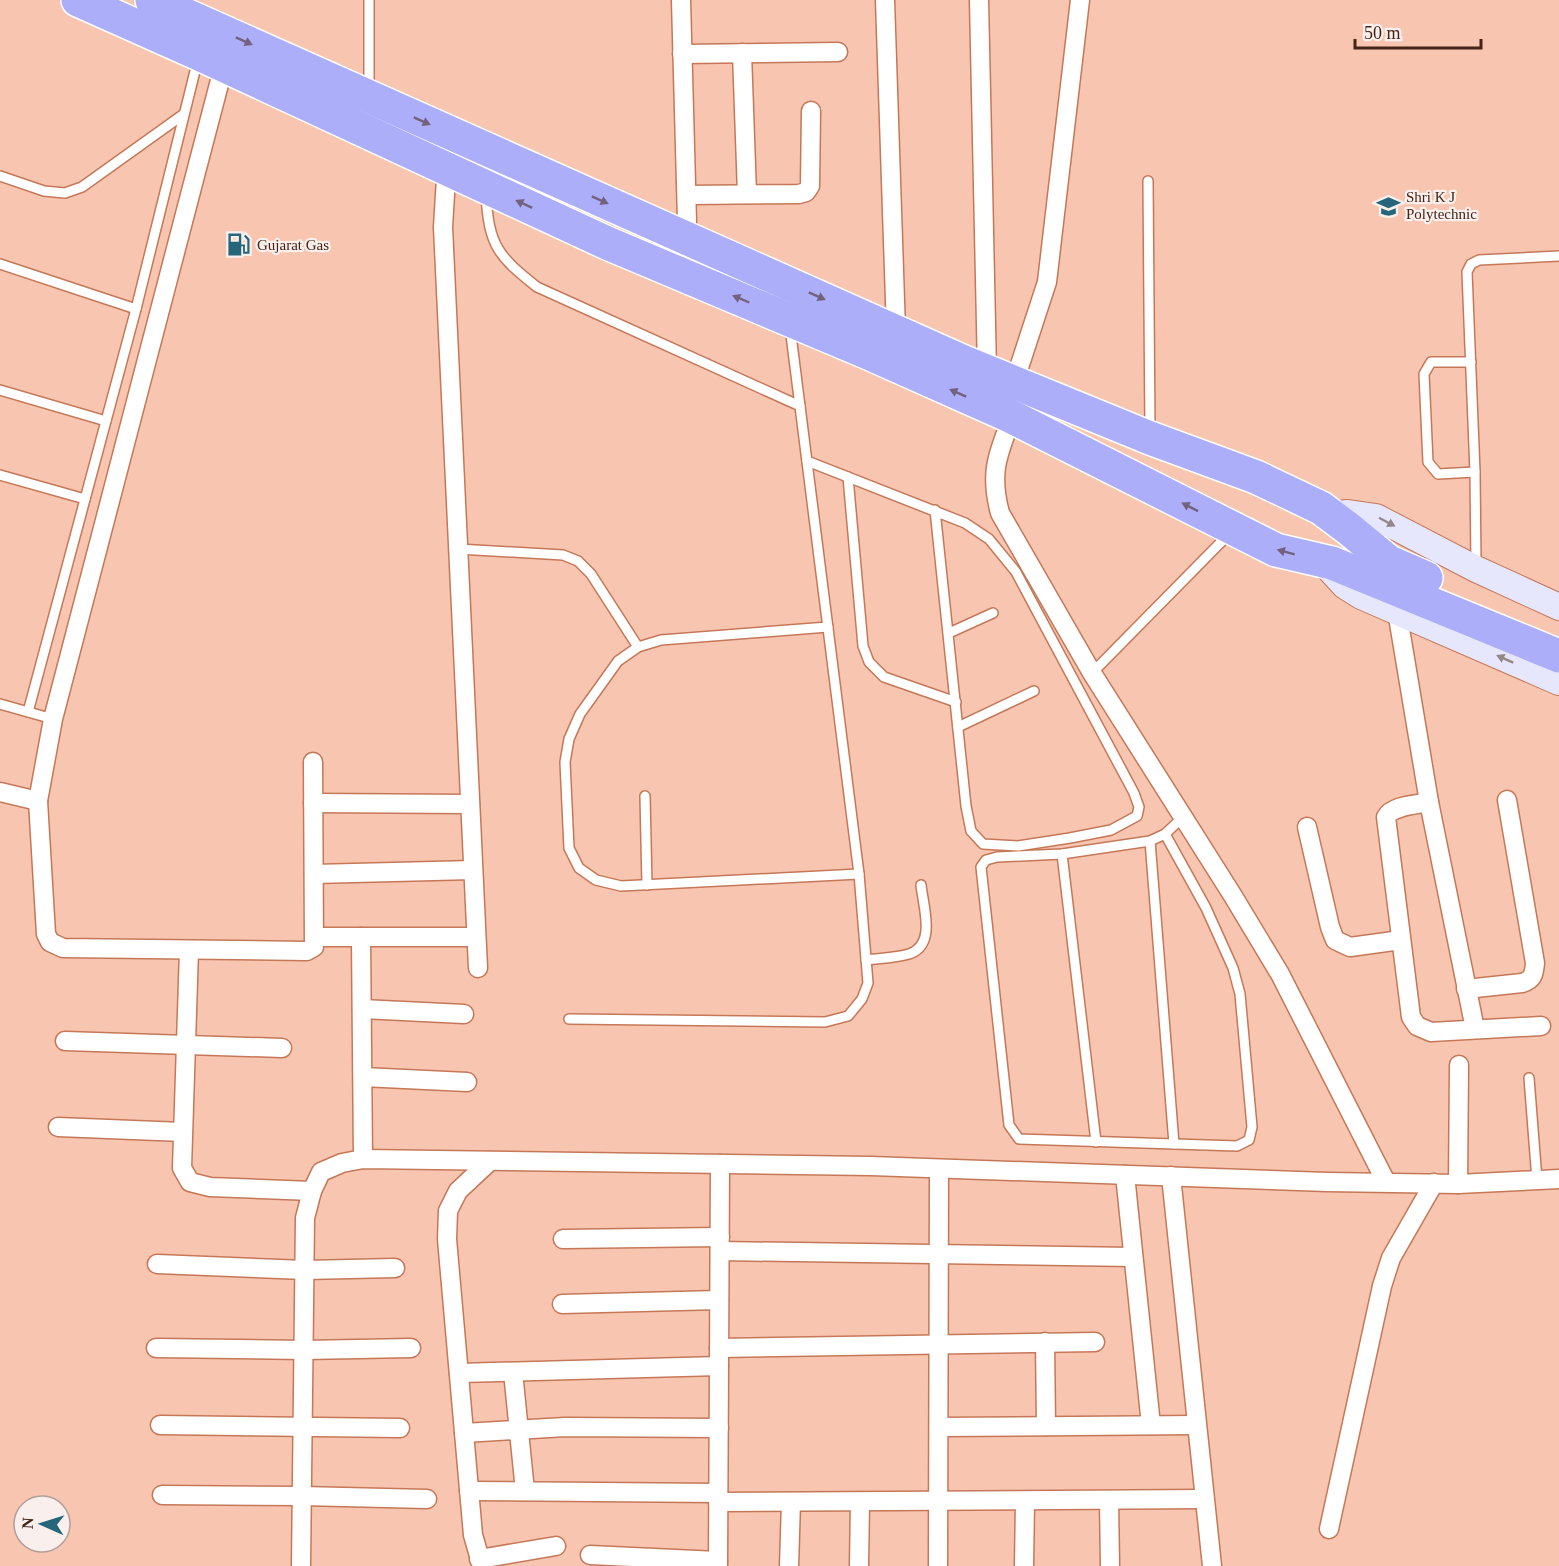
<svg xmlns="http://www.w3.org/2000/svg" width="1559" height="1566" font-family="Georgia,serif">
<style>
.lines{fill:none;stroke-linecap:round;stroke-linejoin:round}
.lane-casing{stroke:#c57858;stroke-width:12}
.street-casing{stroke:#c57858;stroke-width:21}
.secondary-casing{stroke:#c57858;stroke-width:28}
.highway-casing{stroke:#fff;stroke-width:36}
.lane{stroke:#fff;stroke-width:9}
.street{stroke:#fff;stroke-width:18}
.secondary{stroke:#e6e7fd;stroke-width:26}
.highway{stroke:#adaef9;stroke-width:33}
.oneway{fill:#73627d}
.oneway2{fill:#95868a}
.labels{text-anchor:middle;stroke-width:4.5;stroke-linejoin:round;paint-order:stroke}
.poi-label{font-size:15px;fill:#442417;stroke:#f9f0ed;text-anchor:start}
</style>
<rect width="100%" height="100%" fill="#f7c5b0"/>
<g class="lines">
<defs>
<g id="lane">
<polyline points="369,0 369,89"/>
<polyline points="0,176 44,191 65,193 82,187 184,114"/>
<polyline points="1148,181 1150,430"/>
<path d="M486,195C489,246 498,256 537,287L800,406"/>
<polyline points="0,264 136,309"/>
<polyline points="1471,362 1431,362 1424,374 1428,462 1438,474 1475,472"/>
<polyline points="0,390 106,421"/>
<polyline points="807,461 965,523 989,539 1016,572 1134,793 1139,807 1137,816 1111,830 1070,838 1018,846 983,844 971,831 966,806 935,510"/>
<polyline points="0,475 85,499"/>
<polyline points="848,477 863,646 869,662 884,677 956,702"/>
<polyline points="458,549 563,555 578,561 591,574 638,647"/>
<polyline points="1476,564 1475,472 1467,272 1471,264 1479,260 1559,256"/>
<polyline points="828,627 661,640 638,647 618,661 580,714 569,739 565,762 569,848 579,868 596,880 621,886 859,874"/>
<polyline points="949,633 993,613"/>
<polyline points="1092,673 1230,533"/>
<polyline points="0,704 53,719"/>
<polyline points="28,712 136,309 198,59"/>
<polyline points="958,727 1034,691"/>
<polyline points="645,796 647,885"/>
<polyline points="1165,834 1206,908 1233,968 1240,994 1252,1127 1249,1140 1237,1146 1019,1139 1009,1125 981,867 986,860 997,857 1062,854 1150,841 1165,834 1182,818"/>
<polyline points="1150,841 1174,1144"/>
<polyline points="1062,854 1096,1142"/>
<path d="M866,960C880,958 896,958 909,954C937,945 923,906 921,885"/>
<polyline points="569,1019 825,1022 848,1016 862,999 868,983 859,874 790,327"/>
<polyline points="1529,1078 1537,1180"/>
</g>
<g id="street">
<polyline points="885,0 896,331"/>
<polyline points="979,0 987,371"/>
<polyline points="742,53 747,194"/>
<polyline points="682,54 838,52"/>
<polyline points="224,65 53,719 38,801 46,934 50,942 63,948 307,951 314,947 313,762"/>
<polyline points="447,162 443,227 478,968"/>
<polyline points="687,195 799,194 806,192 810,186 811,111"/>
<polyline points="673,271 686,238 687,221 681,0"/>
<polyline points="1012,389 1047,282 1080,0"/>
<path d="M1012,417C998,454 989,472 1000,513L1092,673L1233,896L1280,974L1386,1182"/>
<polyline points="1397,611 1429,802 1475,1029"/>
<polyline points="0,792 38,801"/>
<path d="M1429,802C1416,805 1393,805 1386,817L1411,1017L1417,1026L1431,1032L1541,1026"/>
<polyline points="313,803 470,804"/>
<polyline points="1307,827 1330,927 1335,940 1350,947 1401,940"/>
<polyline points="314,874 473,870"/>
<polyline points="315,937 476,937"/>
<polyline points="361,937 363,1159"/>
<polyline points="189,950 182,1168 190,1182 210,1187 312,1191"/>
<path d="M1466,989L1522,983C1533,980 1534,974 1535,963L1507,800"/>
<polyline points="362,1009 464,1014"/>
<polyline points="65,1041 282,1048"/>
<polyline points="363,1077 467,1082"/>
<polyline points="58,1127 183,1132"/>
<polyline points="1125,1175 1151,1425"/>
<polyline points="1171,1176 1212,1566"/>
<polyline points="1458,1184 1459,1065"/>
<polyline points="563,1239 720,1237"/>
<polyline points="720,1251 1133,1257"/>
<polyline points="157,1264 305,1270 395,1268"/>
<polyline points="562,1304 719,1300"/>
<polyline points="1045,1342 1046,1426"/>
<polyline points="156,1348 304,1350 411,1348"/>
<polyline points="719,1348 1095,1342"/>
<polyline points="513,1372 525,1491"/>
<polyline points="459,1373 719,1366"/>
<polyline points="160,1425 400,1428"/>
<polyline points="939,1427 1196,1425"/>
<polyline points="464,1433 565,1427 719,1428"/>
<polyline points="469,1491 718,1493"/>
<polyline points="162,1495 302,1496 427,1499"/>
<polyline points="1109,1500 1110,1566"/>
<polyline points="718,1502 1204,1499"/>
<polyline points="1329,1529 1382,1286 1391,1258 1434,1183"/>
<polyline points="590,1555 718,1561"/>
<polyline points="479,1559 556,1546"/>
<polyline points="301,1566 305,1218 312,1191 321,1172 342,1163 363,1159 871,1166 1327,1182 1458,1184 1559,1179"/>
<polyline points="482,1566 473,1535 447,1239 448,1211 458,1191 490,1161"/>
<polyline points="718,1566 720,1164"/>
<polyline points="789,1566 791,1502"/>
<polyline points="859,1566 860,1502"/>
<polyline points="938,1566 939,1169"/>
<polyline points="1024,1566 1025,1501"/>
</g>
<g id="secondary">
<polyline points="1330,515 1348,513 1376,517 1476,569 1559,607"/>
<polyline points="1322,561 1345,586 1361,596 1559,682"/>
</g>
<g id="highway">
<polyline points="78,0 199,54 607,243 866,352 1012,417 1276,550 1332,563 1559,656"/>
<polyline points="152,0 964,362 1150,438 1256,477 1321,508 1349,529 1389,562 1426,578"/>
</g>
</defs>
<use href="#lane" class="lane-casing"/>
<use href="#street" class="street-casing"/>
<use href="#secondary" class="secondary-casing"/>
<use href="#highway" class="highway-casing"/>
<use href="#lane" class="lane"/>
<use href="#street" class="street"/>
<use href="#secondary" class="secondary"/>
<use href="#highway" class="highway"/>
</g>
<defs><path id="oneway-solid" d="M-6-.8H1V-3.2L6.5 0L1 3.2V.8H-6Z" transform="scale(1.5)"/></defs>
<g class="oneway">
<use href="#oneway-solid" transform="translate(244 41) rotate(24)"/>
<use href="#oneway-solid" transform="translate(422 121) rotate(24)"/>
<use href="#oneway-solid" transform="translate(600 200) rotate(24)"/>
<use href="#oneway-solid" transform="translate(524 204) rotate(-155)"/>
<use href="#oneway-solid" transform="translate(817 296) rotate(24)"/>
<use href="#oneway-solid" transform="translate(741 299) rotate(-157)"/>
<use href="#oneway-solid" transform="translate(958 393) rotate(-156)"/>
<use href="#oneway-solid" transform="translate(1190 507) rotate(-153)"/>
<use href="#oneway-solid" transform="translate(1286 552) rotate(-165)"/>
</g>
<g class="oneway2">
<use href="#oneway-solid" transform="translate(1387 522) rotate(28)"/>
<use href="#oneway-solid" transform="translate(1505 659) rotate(-156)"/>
</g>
<defs>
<symbol id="university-bare" viewBox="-9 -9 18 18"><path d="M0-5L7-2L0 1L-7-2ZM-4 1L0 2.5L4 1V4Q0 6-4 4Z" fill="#26667b" stroke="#f9f0ed" stroke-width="2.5" paint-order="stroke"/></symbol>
<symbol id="fuel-bare" viewBox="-9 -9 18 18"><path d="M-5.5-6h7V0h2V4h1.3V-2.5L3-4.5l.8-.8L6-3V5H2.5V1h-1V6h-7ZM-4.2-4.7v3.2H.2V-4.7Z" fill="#26667b" stroke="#f9f0ed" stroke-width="2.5" paint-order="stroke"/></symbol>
</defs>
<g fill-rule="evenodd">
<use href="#university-bare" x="1372" y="190" width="33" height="33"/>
<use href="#fuel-bare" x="222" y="228" width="33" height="33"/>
</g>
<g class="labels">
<g class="poi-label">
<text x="1406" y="202">Shri K J<tspan x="1406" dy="17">Polytechnic</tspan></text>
<text x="257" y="250">Gujarat Gas</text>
</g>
</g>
<g transform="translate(42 1524) rotate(273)"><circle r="28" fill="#f9f0ed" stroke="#b19e97" stroke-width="1.5"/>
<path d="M0-4.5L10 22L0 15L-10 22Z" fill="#26667b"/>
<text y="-9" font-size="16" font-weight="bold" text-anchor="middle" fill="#442417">N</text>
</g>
<path d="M1355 39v9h126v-9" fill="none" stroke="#442417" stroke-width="3"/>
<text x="1364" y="39" font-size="18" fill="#442417" stroke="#f9f0ed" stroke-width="4.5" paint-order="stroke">50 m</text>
</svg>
